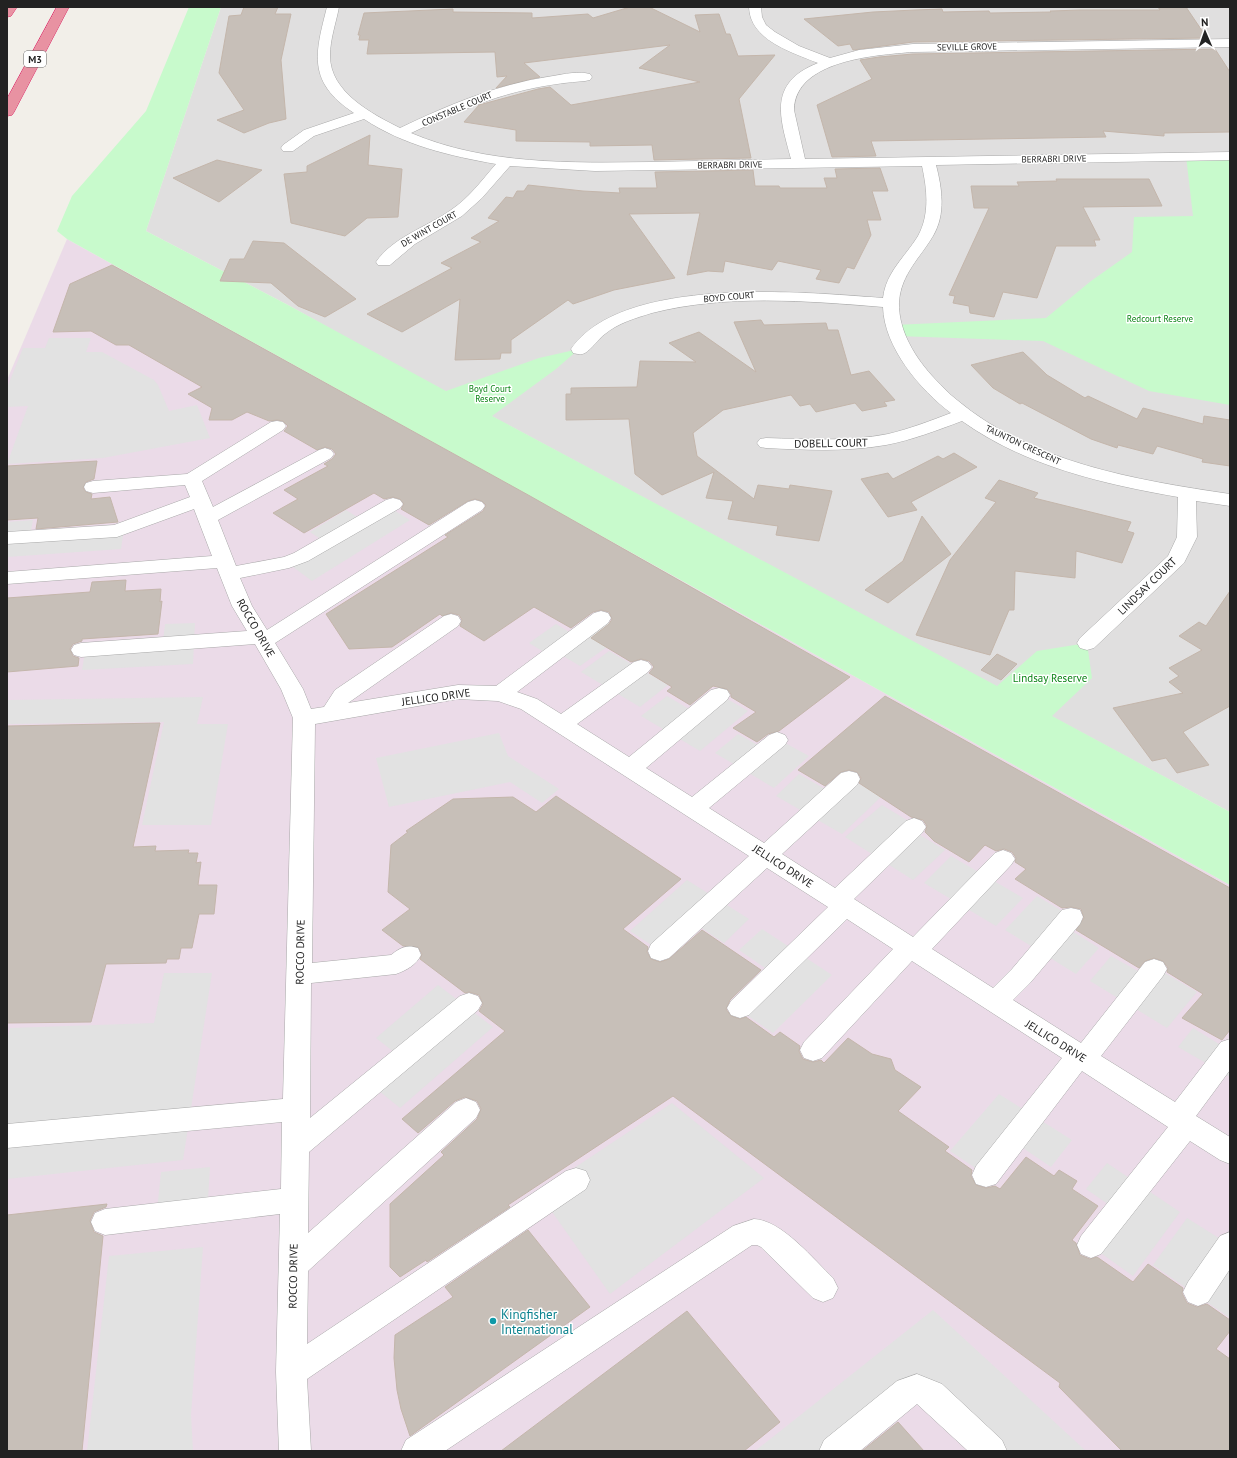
<svg xmlns="http://www.w3.org/2000/svg" width="1237" height="1458" font-family="'PT Sans',sans-serif">
<style>
.residential{fill:#e0dfdf}
.industrial{fill:#ebdbe8}
.park{fill:#c8facc}
.parking{fill:#e2e2e2}
.building{fill:#c7bfb8;stroke:#c4b6ab}
.lines{fill:none;stroke-linecap:round;stroke-linejoin:round}
.minor-casing{stroke:#a9a9a9;stroke-width:1}
.highway-casing{stroke:#dc2a67;stroke-width:1}
.minor{fill:#fff;fill-rule:evenodd}
.highway{fill:#e892a2;fill-rule:evenodd}
.culture-dot{fill:#0f9aa8;stroke:#fff;stroke-width:1.5}
.labels{text-anchor:middle;stroke-width:3;stroke-linejoin:round;paint-order:stroke}
.far-street-label{font-size:9px;fill:#222;stroke:#fff}
.far-park-label{font-size:9px;fill:#0c8416;stroke:#fff}
.shield{fill:#fff;stroke:#646464;stroke-width:1}
.shield-label{font-size:10px;font-weight:bold;fill:#222}
.street-label{font-size:11px;fill:#222;stroke:#fff}
.park-label{font-size:11px;fill:#0c8416;stroke:#fff}
.near-culture-label{font-size:13px;fill:#0d838f;stroke:#fff;text-anchor:start}
</style>
<rect width="100%" height="100%" fill="#f2efe9"/>
<polygon class="residential" points="221,7 1230,7 1230,812 374,353 288,305 146,231"/>
<polygon class="industrial" points="67,239 1230,885 1230,1451 7,1451 7,380"/>
<g class="park">
<polygon points="189,7 221,7 146,231 288,305 446,391 539,358 579,349 556,369 492,416 997,686 1037,651 1087,643 1092,678 1052,716 1230,812 1230,885 67,239 57,231 72,196 146,111"/>
<polygon points="1186,156 1230,156 1230,405 1149,391 1043,341 897,336 894,325 1046,318 1091,281 1132,252 1134,217 1193,216"/>
</g>
<g class="parking">
<polygon points="49,338 91,338 86,352 102,352 154,380 158,385 169,411 197,405 210,438 103,458 7,464 28,406 7,407 7,388 23,348 45,348"/>
<polygon points="387,506 410,520 312,581 289,564 325,542 310,532 346,510 362,520"/>
<polygon points="33,520 30,536 124,529 121,549 7,557 7,522"/>
<polygon points="599,617 627,633 580,666 558,653 552,657 529,643 556,624 574,635"/>
<polygon points="195,623 193,664 82,670 86,646 163,641 165,624"/>
<polygon points="609,651 668,685 640,707 581,672"/>
<polygon points="717,693 748,711 700,751 641,716 667,696 694,712"/>
<polygon points="203,697 197,724 228,724 211,825 142,825 164,722 7,724 7,700"/>
<polygon points="499,733 508,756 559,789 542,803 510,782 389,807 376,758"/>
<polygon points="738,734 763,748 776,738 809,756 774,788 715,753"/>
<polygon points="799,774 830,792 846,777 882,796 842,834 776,796"/>
<polygon points="882,805 920,828 915,832 945,850 913,880 845,837"/>
<polygon points="951,856 1023,898 996,926 924,883"/>
<polygon points="687,880 749,919 724,943 694,923 662,952 630,931"/>
<polygon points="1037,896 1076,919 1067,928 1099,948 1076,974 1005,930"/>
<polygon points="762,929 832,975 773,1033 735,1007 771,972 739,950"/>
<polygon points="1111,956 1143,974 1151,965 1197,992 1167,1028 1090,981"/>
<polygon points="164,973 212,973 183,1160 7,1179 7,1041 10,1028 154,1023"/>
<polygon points="438,985 493,1027 400,1108 368,1082 399,1056 376,1038"/>
<polygon points="1193,1028 1224,1047 1230,1039 1230,1077 1178,1047"/>
<polygon points="999,1094 1072,1140 1051,1167 1017,1144 989,1177 950,1151"/>
<polygon points="672,1103 764,1178 610,1294 538,1192"/>
<polygon points="1107,1163 1180,1212 1133,1276 1088,1244 1115,1209 1086,1189"/>
<polygon points="210,1167 207,1215 156,1220 161,1172"/>
<polygon points="1187,1218 1230,1245 1230,1318 1153,1265"/>
<polygon points="203,1247 191,1415 193,1451 87,1451 109,1256"/>
<polygon points="933,1310 1086,1451 985,1451 920,1389 844,1451 755,1451"/>
</g>
<g class="building">
<polygon points="244,7 278,7 275,14 291,14 281,60 286,119 269,123 244,133 217,120 244,110 219,73 229,16 241,15"/>
<polygon points="630,7 649,7 700,32 695,15 719,14 726,34 730,34 738,56 775,55 739,99 751,158 654,160 652,145 590,146 590,142 516,141 516,130 464,122 479,105 538,89 550,87 571,105 700,82 639,68 670,45 524,63 540,77 496,88 507,76 497,77 495,52 367,54 369,40 359,40 360,35 358,35 364,13 453,9 453,12 532,13 532,18 588,14 593,18"/>
<polygon points="1158,7 1186,7 1207,38 913,42 853,50 850,44 838,46 804,19 873,12 915,10 942,9 943,12 989,11 990,13 1051,12 1050,11 1081,10 1160,10"/>
<polygon points="1215,49 1230,72 1230,132 1164,133 1164,136 1103,131 1106,137 871,141 876,156 832,157 817,105 872,79 860,60 879,57 913,54"/>
<polygon points="370,135 368,165 402,169 398,217 367,218 345,236 291,223 284,174 307,172 307,166"/>
<polygon points="217,160 262,170 219,202 173,178"/>
<polygon points="880,168 888,191 872,191 881,220 867,220 871,235 854,269 847,267 839,283 816,279 821,270 778,261 772,270 725,261 723,272 708,271 687,275 700,213 629,214 675,278 614,290 573,304 568,300 511,340 511,353 501,353 500,359 455,360 460,299 402,332 367,314 452,268 441,263 481,242 471,238 499,221 488,218 506,197 513,198 517,191 524,191 528,185 583,191 620,193 619,188 657,188 655,172 753,170 755,186 779,186 780,188 827,188 824,178 837,178 835,169"/>
<polygon points="1056,179 1149,179 1162,206 1083,207 1100,240 1094,240 1096,246 1056,246 1037,298 1003,292 994,317 970,313 969,306 953,303 955,296 949,295 989,208 974,208 971,186 1019,186 1017,182 1057,181"/>
<polygon points="253,241 284,243 356,299 325,317 298,306 271,283 220,281 230,259 244,259"/>
<polygon points="112,265 530,496 850,677 779,731 768,734 757,742 733,728 756,712 731,697 731,694 727,689 713,686 690,705 667,691 672,687 649,673 654,667 649,661 641,659 631,662 591,638 609,624 612,619 609,612 601,610 593,612 571,628 534,607 484,641 460,626 462,620 459,615 451,613 442,616 440,614 392,647 349,649 326,614 448,537 445,535 483,511 486,505 482,501 475,499 468,501 429,525 401,509 404,504 400,499 393,497 384,499 374,493 304,533 273,513 298,499 284,490 328,466 324,464 332,459 336,454 332,449 325,447 317,450 284,431 288,426 283,421 277,420 269,421 247,412 232,420 209,420 212,408 188,394 202,387 129,345 116,345 91,331 53,332 70,284"/>
<polygon points="761,320 764,325 826,323 828,330 838,330 851,375 869,371 895,400 884,402 887,406 862,411 855,403 816,412 810,404 800,406 791,395 723,410 693,433 697,456 754,499 758,485 789,489 790,485 832,491 819,541 776,535 778,526 728,519 733,501 706,498 714,472 662,495 635,474 629,419 566,420 566,394 571,394 571,388 637,387 640,361 696,362 669,343 699,332 756,372 734,322"/>
<polygon points="1023,352 1047,375 1085,398 1088,396 1137,419 1143,408 1203,424 1204,416 1230,420 1230,466 1202,462 1203,459 1157,446 1153,454 1118,445 1117,448 1091,439 1022,403 1020,404 993,388 971,365"/>
<polygon points="954,453 977,467 911,502 917,510 888,517 861,479 888,473 893,479 938,456 943,459"/>
<polygon points="97,461 94,479 86,482 83,488 86,492 92,494 91,499 110,497 118,522 36,529 38,518 7,520 7,466"/>
<polygon points="999,480 1038,493 1034,498 1131,522 1127,531 1134,533 1122,563 1076,551 1075,578 1015,571 1014,610 1009,610 990,655 916,635 950,560 996,502 985,498"/>
<polygon points="922,516 951,554 888,603 865,590 903,561"/>
<polygon points="126,580 125,591 161,589 160,602 162,601 158,634 82,639 82,641 73,644 70,649 73,656 79,658 78,666 7,672 7,598 90,592 92,582"/>
<polygon points="1230,591 1230,706 1183,732 1209,765 1177,773 1166,758 1152,761 1113,708 1183,693 1169,682 1179,676 1169,668 1202,650 1179,636 1199,622 1206,626"/>
<polygon points="997,654 1017,664 1001,680 981,670"/>
<polygon points="885,696 1230,888 1230,1030 1222,1040 1182,1018 1203,994 1167,972 1168,968 1163,961 1154,958 1145,961 1139,968 1076,930 1084,918 1081,909 1071,907 1062,908 1015,879 1026,869 1015,862 1016,858 1012,852 1004,849 996,851 985,845 969,862 934,841 925,832 927,826 923,820 911,817 859,783 861,778 857,772 849,770 841,772 825,786 798,770"/>
<polygon points="160,723 133,847 156,846 155,851 189,850 188,853 198,853 196,863 201,862 198,885 217,885 214,914 199,914 192,948 181,948 179,959 167,959 166,963 106,964 91,1022 7,1023 7,726"/>
<polygon points="556,796 681,879 623,929 648,947 647,952 651,959 660,962 669,959 702,930 761,970 730,1000 726,1009 731,1016 740,1019 746,1017 774,1037 780,1032 800,1046 799,1051 803,1059 813,1062 821,1060 824,1063 848,1038 872,1054 891,1059 895,1070 921,1087 898,1111 949,1147 945,1151 972,1170 971,1176 976,1185 986,1188 995,1186 1000,1189 1026,1157 1054,1176 1059,1170 1077,1181 1072,1189 1098,1206 1072,1240 1076,1243 1080,1255 1090,1259 1097,1257 1133,1282 1148,1264 1183,1288 1182,1293 1187,1303 1197,1307 1207,1304 1230,1320 1230,1331 1216,1349 1230,1359 1230,1451 1122,1451 1059,1387 1060,1383 673,1096 508,1205 510,1207 427,1262 426,1260 400,1277 390,1267 390,1204 444,1155 441,1152 477,1119 481,1109 477,1101 465,1097 455,1101 418,1133 402,1119 505,1031 479,1011 483,1004 479,995 469,992 465,993 420,959 422,954 418,947 403,946 382,930 410,909 388,892 391,845 408,832 406,831 453,799 513,797 536,812"/>
<polygon points="107,1204 106,1207 94,1212 90,1221 94,1232 103,1236 82,1451 7,1451 7,1215"/>
<polygon points="528,1230 590,1307 410,1436 401,1409 397,1390 394,1358 395,1335 453,1297 445,1287"/>
<polygon points="687,1311 780,1422 744,1451 501,1451"/>
<polygon points="898,1422 924,1451 862,1451"/>
</g>
<g class="lines">
<defs>
<g id="minor">
<path d="M327,7H339C336,23 330,39 330,56C330,92 372,114 400,128C450,104 499,84 553,76C564,74 579,71 590,74L592,77L590,80L585,81C517,86 473,104 411,133C486,165 572,163 651,162C698,161 744,160 791,159C780,118 767,83 818,63C791,52 750,40 749,7H761L762,17L766,25L775,32L799,46L830,58L859,50L913,44L1230,39V47L913,52C876,55 795,60 794,110L805,159L1230,152V160L936,165C942,188 946,214 933,236C920,258 901,274 899,302C898,331 916,359 935,379C942,386 949,394 957,400C1032,463 1136,480 1230,494V506L1196,501L1197,537L1184,563L1094,648L1087,650L1080,648L1077,643L1080,638L1168,556L1177,537L1178,497C1103,484 1025,466 962,421C938,430 912,440 886,445C846,452 806,450 766,448L760,447L757,443L760,439L766,438C807,439 847,442 888,434C909,429 930,421 951,413C920,390 884,347 883,307C806,301 727,294 652,313C636,318 618,323 605,334C598,339 592,349 585,353C581,355 577,354 573,353L571,349C622,275 804,292 883,298C886,272 905,257 918,236C930,214 927,189 922,166L595,171L510,166L482,198L462,216L415,244L390,265H378L376,262C393,237 427,227 451,210C469,198 482,180 496,164C450,156 403,145 364,119L314,136L293,151H283L281,148L283,145L304,130L354,113C307,82 315,54 327,7Z"/>
<path d="M277,421L283,422L286,426L283,430L202,481L213,507L319,450L325,448L331,450L334,454L331,458L218,520L236,566L284,557L294,553L386,500L393,498L400,500L403,504L400,508L308,561L289,568L240,578L252,606L267,630L468,502L475,500L482,502L485,506L482,510L275,643L303,689L311,709L324,707L335,690L444,616L451,614L458,616L461,621L458,626L348,703L458,685L496,686L594,613L601,611L608,613L611,618L608,623L517,692L537,699L561,714L634,662L641,660L648,662L652,667L648,672L577,724L629,757L711,690L719,688L727,690L730,695L727,700L646,768L692,797L769,735L777,732L785,735L788,740L785,745L709,808L764,843L841,773L849,771L857,773L860,779L857,785L782,854L835,888L906,821L914,818L922,821L926,827L922,833L854,899L913,937L995,853L1003,850L1011,853L1015,859L1011,865L932,949L993,988L1012,969L1062,910L1071,908L1080,910L1083,917L1080,924L1030,983L1013,1000L1081,1043L1145,962L1154,959L1163,962L1167,969L1163,976L1101,1056L1175,1102L1221,1042L1230,1039V1070L1196,1116L1230,1137V1164L1220,1160L1190,1141L1101,1254L1091,1258L1081,1254L1077,1245L1081,1236L1168,1127L1082,1071L996,1184L986,1187L976,1184L972,1175L976,1166L1062,1058L912,961L822,1058L813,1061L804,1058L800,1050L804,1042L893,949L847,919L749,1015L740,1018L731,1015L727,1008L731,1001L828,907L767,868L669,958L660,961L651,958L648,951L651,944L749,856L521,709L498,701L458,699L315,724L312,963L391,955C400,948 406,944 418,948L421,955C416,965 407,970 396,974L311,983L310,1118L460,996L469,993L478,996L482,1003L478,1010L309,1152L308,1233L456,1102L466,1098L476,1102L480,1110L476,1118L308,1271L307,1344L566,1171L576,1168L586,1171L590,1180L586,1189L307,1379L311,1451H279L276,1372L280,1214L105,1235L95,1231L91,1222L95,1213L105,1209L281,1189L282,1122L7,1148V1124L283,1099L293,718L281,689L255,644L81,657L74,655L71,650L74,645L81,643L247,631L232,606L217,568L7,584V572L212,556L194,509L117,537L7,544V532L114,525L190,497L185,485L93,493L86,491L84,487L86,483L93,481L187,474L271,422Z"/>
<path d="M754,1219C782,1220 814,1260 833,1278L838,1288L833,1298L823,1302L813,1298L761,1247L757,1245H752L445,1451H401L406,1440L733,1226Z"/>
<polygon points="1230,1232 1230,1269 1208,1302 1198,1306 1188,1302 1183,1292 1188,1282 1220,1236"/>
<polygon points="917,1374 942,1384 1002,1440 1007,1451 968,1451 917,1404 860,1451 819,1451 824,1440 897,1381"/>
</g>
<g id="highway">
<polygon points="7,7 17,7 11,16 7,17"/>
<polygon points="57,7 69,7 14,112 12,115 7,116 7,99"/>
</g>
</defs>
<use href="#minor" class="minor-casing"/>
<use href="#highway" class="highway-casing"/>
<use href="#minor" class="minor"/>
<use href="#highway" class="highway"/>
</g>
<circle class="culture-dot" cx="493" cy="1321" r="4"/>
<g class="labels">
<g class="far-street-label">
<text transform="translate(967 47) rotate(-1)" y="3">SEVILLE GROVE</text>
<text transform="translate(457 109) rotate(-23)" y="3">CONSTABLE COURT</text>
<text transform="translate(1054 159) rotate(-1)" y="3">BERRABRI DRIVE</text>
<text transform="translate(730 165) rotate(-1)" y="3">BERRABRI DRIVE</text>
<text transform="translate(429 229) rotate(-30)" y="3">DE WINT COURT</text>
<text transform="translate(729 297) rotate(-5)" y="3">BOYD COURT</text>
<text transform="translate(1023 445) rotate(25)" y="3">TAUNTON CRESCENT</text>
</g>
<g class="far-park-label">
<text x="1160" y="322">Redcourt Reserve</text>
<text x="490" y="392">Boyd Court<tspan x="490" dy="10">Reserve</tspan></text>
</g>
<rect class="shield" x="24" y="51" width="22" height="16" rx="3"/>
<g class="shield-label">
<text x="35" y="63">M3</text>
</g>
<g class="street-label">
<text transform="translate(831 443) rotate(-1)" y="4">DOBELL COURT</text>
<text transform="translate(1147 586) rotate(-44)" y="4">LINDSAY COURT</text>
<text transform="translate(256 628) rotate(60)" y="4">ROCCO DRIVE</text>
<text transform="translate(436 697) rotate(-8)" y="4">JELLICO DRIVE</text>
<text transform="translate(783 866) rotate(33)" y="4">JELLICO DRIVE</text>
<text transform="translate(300 952) rotate(-89)" y="4">ROCCO DRIVE</text>
<text transform="translate(1056 1041) rotate(32)" y="4">JELLICO DRIVE</text>
<text transform="translate(293 1276) rotate(-89)" y="4">ROCCO DRIVE</text>
</g>
<g class="park-label">
<text x="1050" y="682">Lindsay Reserve</text>
</g>
<g class="near-culture-label">
<text x="501" y="1319">Kingfisher<tspan x="501" dy="15">International</tspan></text>
</g>
</g>
<rect width="1237" height="1458" fill="none" stroke="#222222" stroke-width="16"/>
<g transform="translate(1205 32) rotate(358)" stroke="#ffffff" stroke-width="3" paint-order="stroke">
<path d="M0-3L7 15L0 10L-7 15Z" fill="#222222"/>
<text y="-6" font-size="11" font-weight="bold" text-anchor="middle" fill="#222222">N</text>
</g>
</svg>
